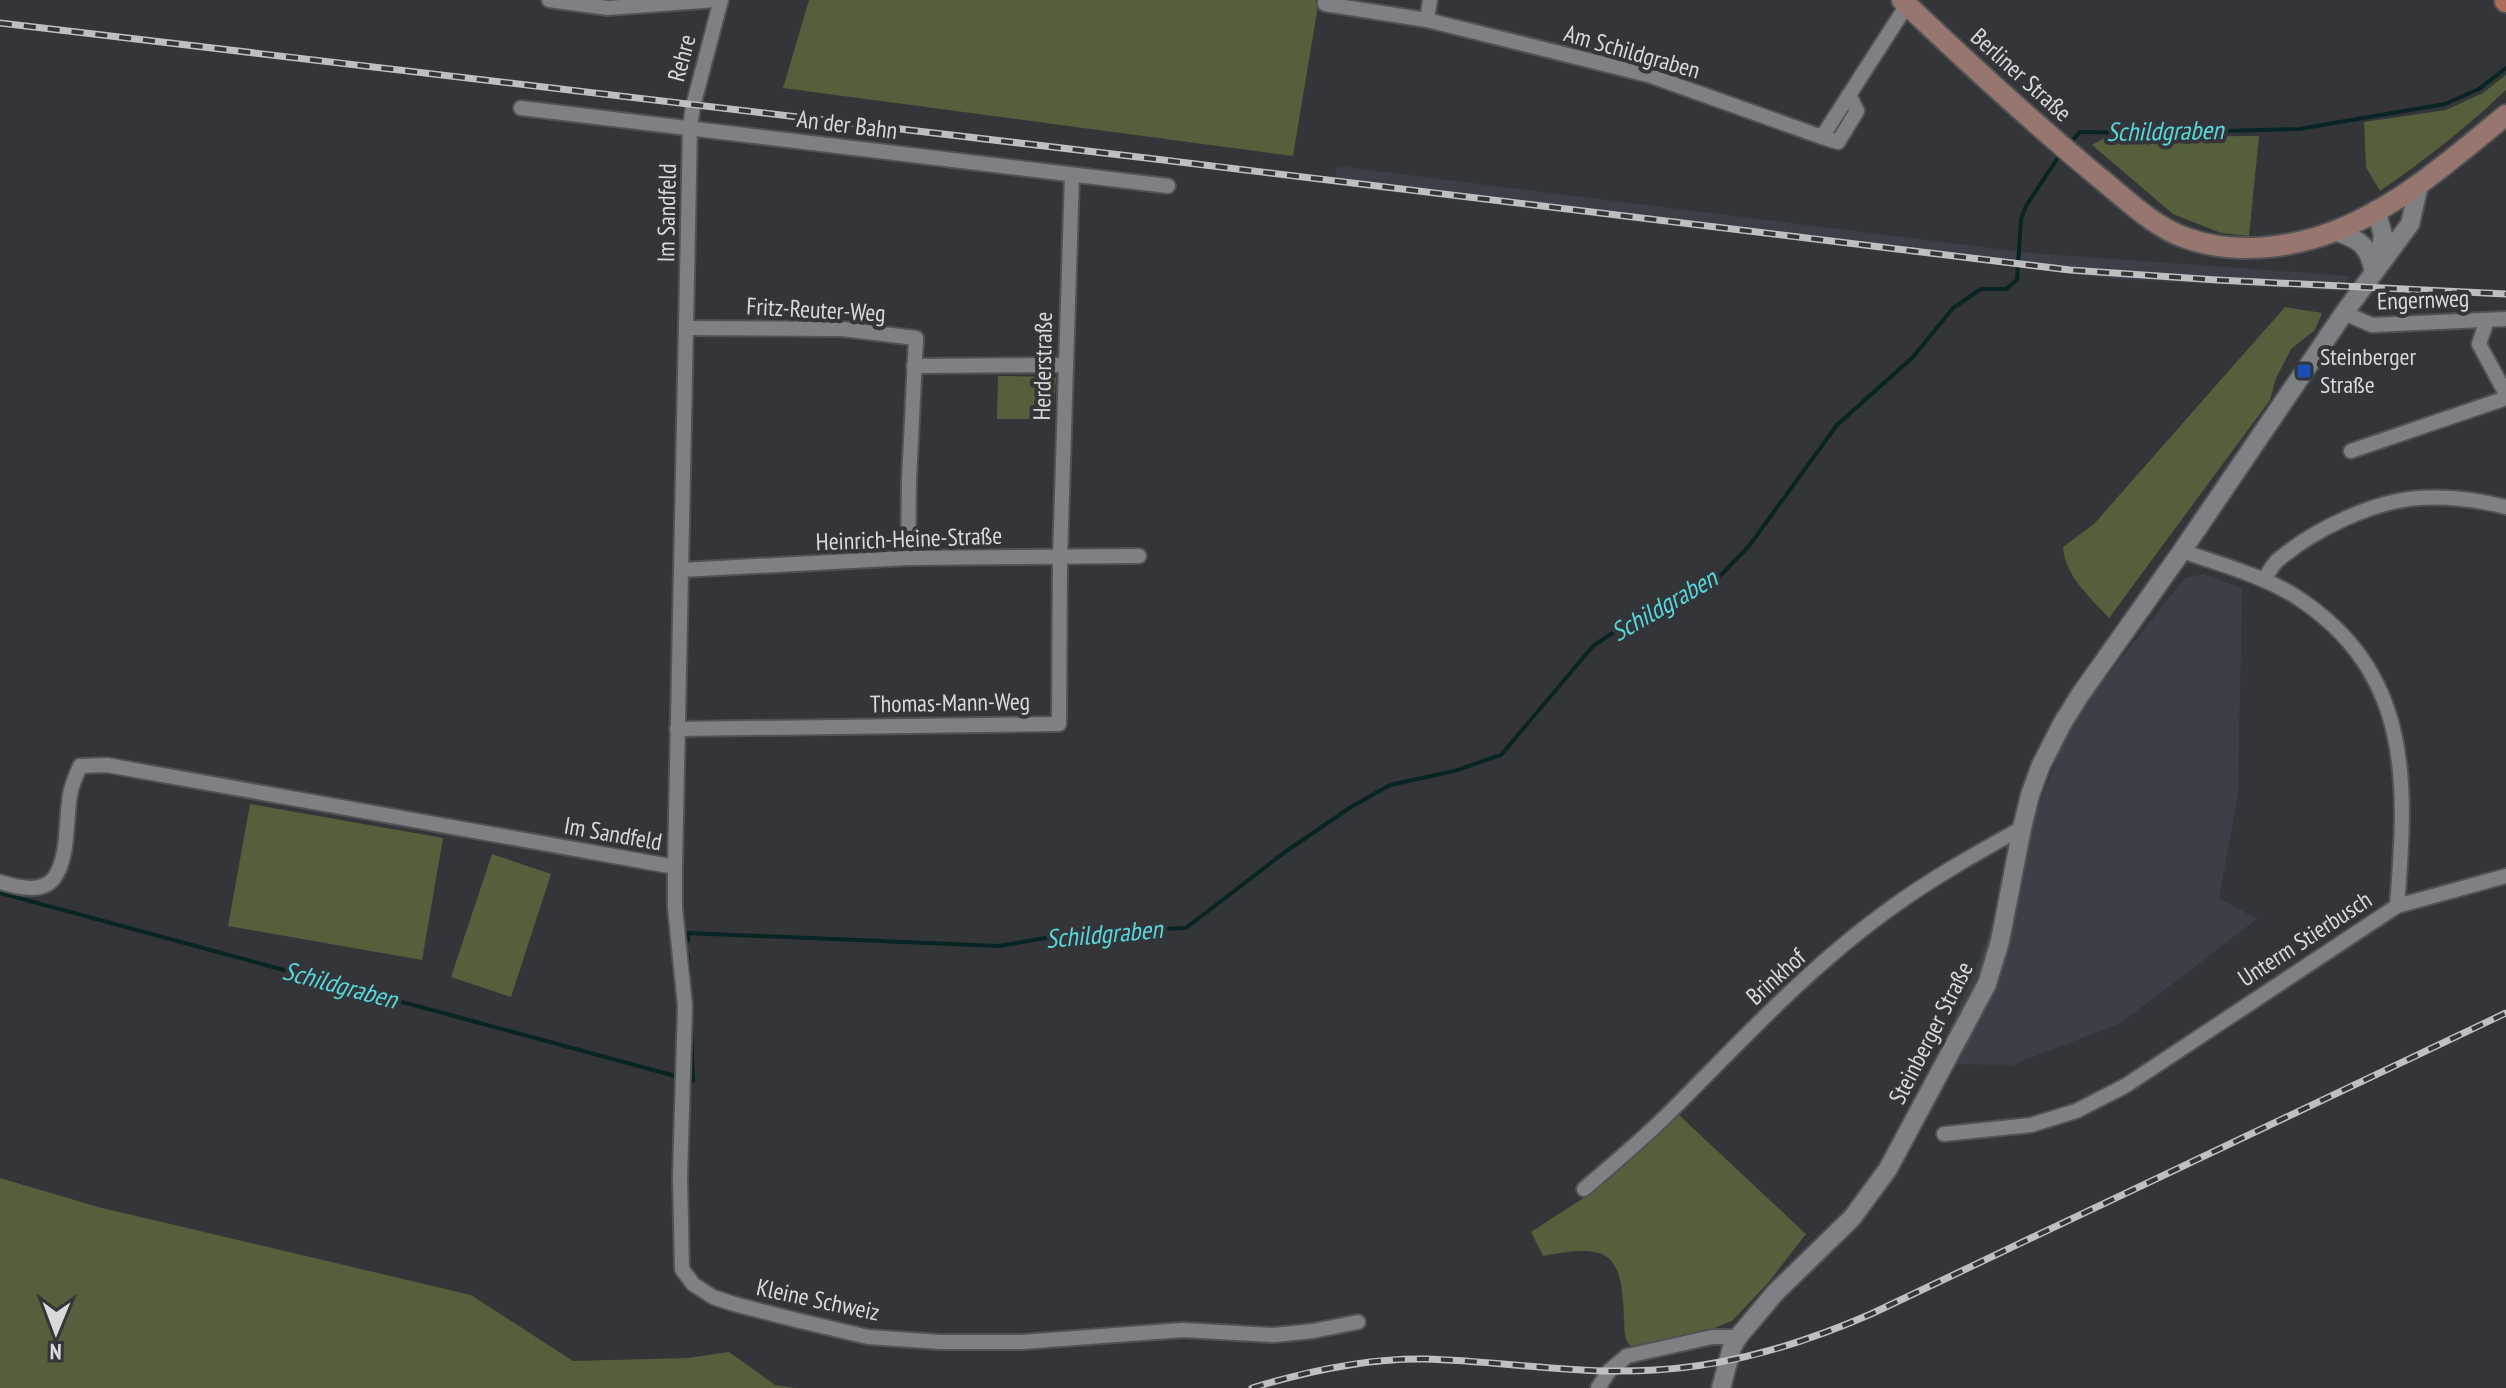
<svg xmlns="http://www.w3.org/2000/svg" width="2506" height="1388" font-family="'PT Sans Narrow',sans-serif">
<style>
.built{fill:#3b3f48}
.green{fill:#565f3b}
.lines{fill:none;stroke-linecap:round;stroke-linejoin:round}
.stream{stroke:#082425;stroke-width:4}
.minor-casing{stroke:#515254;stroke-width:18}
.tertiary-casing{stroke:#515254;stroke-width:22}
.secondary-casing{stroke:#515254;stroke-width:24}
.primary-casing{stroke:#515254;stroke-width:26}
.minor{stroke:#7f8084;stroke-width:14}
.tertiary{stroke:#7f8084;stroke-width:18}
.secondary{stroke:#96766e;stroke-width:20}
.primary{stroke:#ae6c58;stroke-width:22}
.rail-casing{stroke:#bebfc1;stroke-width:7}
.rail{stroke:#343539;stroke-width:4;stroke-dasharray:12;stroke-linecap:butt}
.transit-dot{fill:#1a4fb4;stroke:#343539;stroke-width:3}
.labels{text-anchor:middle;stroke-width:8;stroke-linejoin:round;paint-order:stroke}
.street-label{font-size:24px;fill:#d8d9db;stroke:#343539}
.poi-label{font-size:24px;fill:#d8d9db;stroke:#343539;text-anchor:start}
.water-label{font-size:26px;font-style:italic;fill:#55d8db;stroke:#343539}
</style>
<rect width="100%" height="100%" fill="#343539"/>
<g class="built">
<polygon points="1337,166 2032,253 2350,276 2339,291 2114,279 1334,185"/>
<polygon points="2203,574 2242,588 2238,794 2219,898 2257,919 2121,1023 2012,1065 1935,1064 1982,952 2061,748 2094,692 2185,578"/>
</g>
<g class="green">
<polygon points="809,0 1319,0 1293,156 783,88"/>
<path d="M2506,75V90C2467,127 2424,161 2380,191L2366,167L2364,122L2446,110L2483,93Z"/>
<polygon points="2259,136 2249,236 2221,233 2173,214 2092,145 2106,137"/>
<path d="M2285,307L2322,313L2315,330L2291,349L2276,378L2270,400L2109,618C2090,597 2065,576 2063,547L2094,524Z"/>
<polygon points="998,376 1056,377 1053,419 997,419"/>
<polygon points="250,804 443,838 422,960 228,926"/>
<polygon points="492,854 551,874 511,997 451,977"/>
<path d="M1679,1115L1806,1234L1768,1283L1732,1321L1712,1329L1632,1347C1623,1340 1625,1330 1624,1319C1622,1250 1608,1244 1543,1256L1531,1232L1591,1193Z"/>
<polygon points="0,1178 98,1207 471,1295 573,1361 688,1358 729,1352 775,1385 796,1388 0,1388"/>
</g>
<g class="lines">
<g class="stream">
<polyline points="2070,143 2080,132 2147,133 2299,129 2445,104 2479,89 2506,68"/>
<polyline points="0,893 679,1077"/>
<polyline points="688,941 688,933 999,946 1075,933 1186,928 1285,852 1351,807 1390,785 1454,771 1501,755 1593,646 1638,616 1722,574 1749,546 1837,425 1913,357 1953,308 1981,289 2006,289 2017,280 2021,219 2026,206 2061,153"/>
<polyline points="688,955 689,980"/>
<polyline points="688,1080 693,1081 691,1028"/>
</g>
<defs>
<g id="minor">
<polyline points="549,0 608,8 716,0"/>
<polyline points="1325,0 1325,4 1427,20"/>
<polyline points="1430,0 1427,20 1648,75 1822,137 1907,5"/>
<polyline points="521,108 1168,186"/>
<polyline points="1822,137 1838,142 1857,111 1849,95"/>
<polyline points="2344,313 2372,325 2506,319"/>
<polyline points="2487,320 2479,344 2506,394"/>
<polyline points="687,328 842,329 916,338 909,480 908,558"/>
<polyline points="914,366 1066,365"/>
<polyline points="2351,451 2506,398"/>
<polyline points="681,570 908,558 1139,556"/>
<path d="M2264,580C2268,574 2272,565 2278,560C2313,530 2373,501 2419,498C2448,496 2478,500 2506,507"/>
<polyline points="677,729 1059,724 1060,558 1072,175"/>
<polyline points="675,867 675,908 685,1006 680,1177 682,1269 693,1284 713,1297 734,1304 796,1320 868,1337 940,1342 1022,1342 1183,1330 1274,1335 1313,1331 1358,1322"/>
<path d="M0,882C16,887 42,894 54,878C70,857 65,815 71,790C73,782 77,774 80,766L107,765L675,867L690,127L693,106L721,0"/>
<polyline points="2397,906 2506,876"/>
<path d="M1944,1134L2031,1125L2076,1111L2125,1086L2397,906C2407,782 2413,672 2295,596C2261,575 2219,564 2182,551"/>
<path d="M1584,1189C1615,1162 1647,1136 1675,1107C1744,1038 1811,965 1891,908C1932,878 1977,853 2022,828"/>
<polyline points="1598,1388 1609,1371 1627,1356 1712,1337 1738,1337"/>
</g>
<g id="tertiary">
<polyline points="2376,210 2383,235 2379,262"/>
<path d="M2335,231C2360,240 2368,244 2374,272"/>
<polyline points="1721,1388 1732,1347 1738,1337 1775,1293 1852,1218 1888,1169 1987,984 2000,941 2022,828 2030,795 2041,765 2062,724 2080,695 2182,551 2344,313 2410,224 2419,185"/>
</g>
<path id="secondary" d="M1902,0C1967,62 2032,122 2101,179C2127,200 2154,227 2186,238C2234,255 2288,249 2335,231C2400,206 2453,158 2506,115"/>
<polyline id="primary" points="2506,0 2506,1"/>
</defs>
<use href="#minor" class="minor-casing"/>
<use href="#tertiary" class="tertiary-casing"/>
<use href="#secondary" class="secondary-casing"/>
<use href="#primary" class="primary-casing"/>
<use href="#minor" class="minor"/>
<use href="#tertiary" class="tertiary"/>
<use href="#secondary" class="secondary"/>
<use href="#primary" class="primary"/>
<defs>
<g id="rail">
<polyline points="0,23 1155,159 2070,270 2217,280 2506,294"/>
<path d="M1252,1388C1308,1371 1366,1358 1425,1359C1502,1361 1578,1375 1655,1370C1731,1366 1802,1344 1871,1314L2506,1013"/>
</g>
</defs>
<use href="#rail" class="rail-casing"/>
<use href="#rail" class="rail"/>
</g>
<rect class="transit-dot" x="2296" y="363" width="16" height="16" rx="4"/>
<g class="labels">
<g class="street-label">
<text transform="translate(1632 52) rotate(16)" y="8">Am Schildgraben</text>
<text transform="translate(682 58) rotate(-75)" y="8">Rehre</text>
<text transform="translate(2021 75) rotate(42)" y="8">Berliner Straße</text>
<text transform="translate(847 125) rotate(7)" y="8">An der Bahn</text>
<text transform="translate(667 213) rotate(-89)" y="8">Im Sandfeld</text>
<text transform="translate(2423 300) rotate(-2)" y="8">Engernweg</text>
<text transform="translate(816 310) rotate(3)" y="8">Fritz-Reuter-Weg</text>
<text transform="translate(1043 366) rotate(-89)" y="8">Herderstraße</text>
<text transform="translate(909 539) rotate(-2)" y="8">Heinrich-Heine-Straße</text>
<text transform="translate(950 703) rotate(-1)" y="8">Thomas-Mann-Weg</text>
<text transform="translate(613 834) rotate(10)" y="8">Im Sandfeld</text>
<text transform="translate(2305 939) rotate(-33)" y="8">Unterm Stierbusch</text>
<text transform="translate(1776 977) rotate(-42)" y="8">Brinkhof</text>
<text transform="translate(1931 1033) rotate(-63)" y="8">Steinberger Straße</text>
<text transform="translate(818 1300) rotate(12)" y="8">Kleine Schweiz</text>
</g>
<g class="poi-label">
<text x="2320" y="365">Steinberger<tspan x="2320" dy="28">Straße</tspan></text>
</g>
<g class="water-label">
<text transform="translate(2165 131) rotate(-1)" y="9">Schildgraben</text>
<text transform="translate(1664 605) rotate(-30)" y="9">Schildgraben</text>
<text transform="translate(1104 934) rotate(-5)" y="9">Schildgraben</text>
<text transform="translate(340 985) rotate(15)" y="9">Schildgraben</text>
</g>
</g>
<g transform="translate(56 1332) rotate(181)" stroke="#343539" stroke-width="6" paint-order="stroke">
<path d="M0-6L14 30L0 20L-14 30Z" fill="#d8d9db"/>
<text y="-12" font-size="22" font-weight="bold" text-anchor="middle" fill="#d8d9db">N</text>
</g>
</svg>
